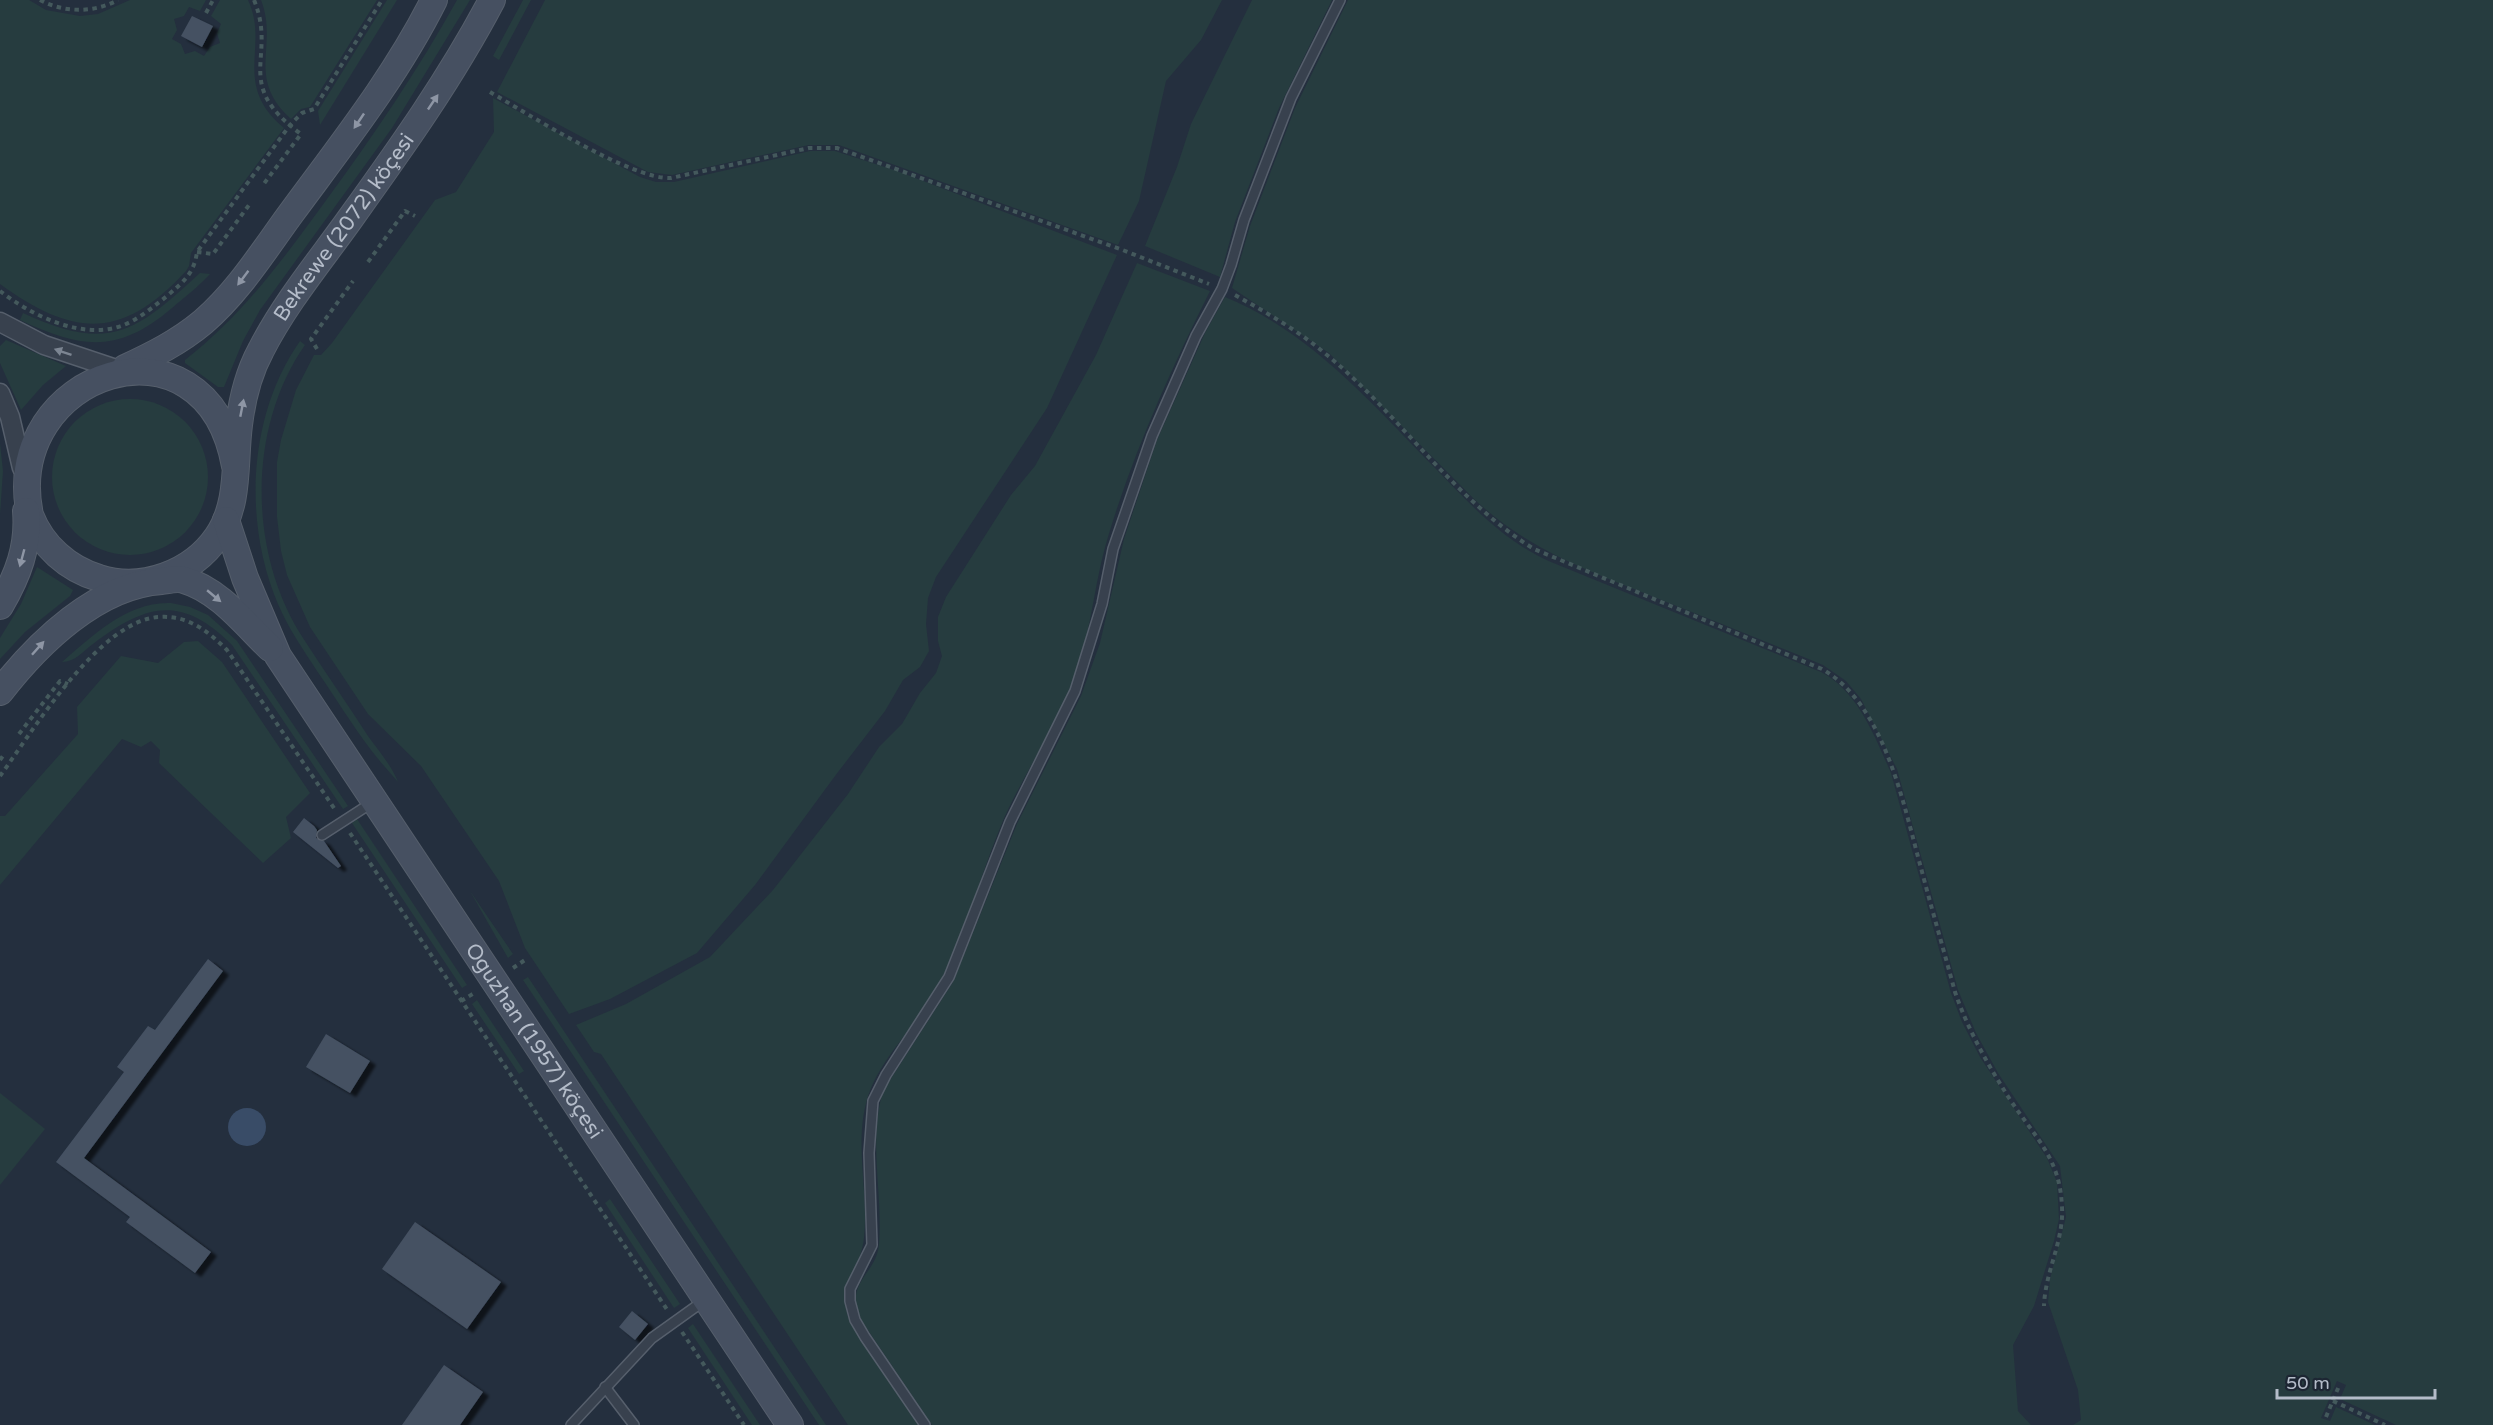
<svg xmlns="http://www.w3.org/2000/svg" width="2493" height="1425" font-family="'Varela Round',sans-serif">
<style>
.green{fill:#263c3f}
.water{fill:#394c67}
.building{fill:#455162;filter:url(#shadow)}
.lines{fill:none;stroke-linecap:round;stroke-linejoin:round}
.lane-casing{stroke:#565f6c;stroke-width:12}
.street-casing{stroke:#565f6c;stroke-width:21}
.secondary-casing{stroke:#565f6c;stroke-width:28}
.path{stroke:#44595c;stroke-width:4;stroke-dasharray:4.5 4.5;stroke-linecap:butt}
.lane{stroke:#38414e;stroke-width:9}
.street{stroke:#38414e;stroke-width:18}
.secondary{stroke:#465061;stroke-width:26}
.oneway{fill:#8e96a5}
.oneway2{fill:#7c8592}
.labels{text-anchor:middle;stroke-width:4.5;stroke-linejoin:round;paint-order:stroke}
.street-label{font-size:21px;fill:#b4bcc9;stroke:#1d2633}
</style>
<defs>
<filter id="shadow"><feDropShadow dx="6" dy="4" stdDeviation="1.5" flood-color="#0009"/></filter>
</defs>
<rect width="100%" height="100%" fill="#242f3e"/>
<g class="green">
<path d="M0,0H29L46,10L80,16L98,14L130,0H206L200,11L189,7L184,16L174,19L177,30L172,39L181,44L185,54L195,51L204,56L210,47L220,43L217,33L221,24L211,16L220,0H248C270,46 231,84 284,128L191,253L189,266L186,271C122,341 73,337 0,284Z"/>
<path d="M261,0H377L310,107L301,109L291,119C245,77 279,46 261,0Z"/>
<polygon points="387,0 397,0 320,125 318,111"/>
<path d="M457,0H470L392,128L260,310L243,341L224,387H218L185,363V360C243,315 284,258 327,199C374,135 418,70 457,0Z"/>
<polygon points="523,0 531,0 499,60 493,56"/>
<polygon points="545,0 1222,0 1201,40 1166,81 1139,201 1118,245 839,145 809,145 672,175 648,172 497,92"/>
<polygon points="1252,0 1332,0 1279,108 1235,222 1220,277 1145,246 1177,167 1191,124"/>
<path d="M1348,0H2493V1425H2396L2340,1399L2346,1385L2337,1381L2321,1418L2330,1421L2336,1407L2375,1425H2073L2081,1420L2078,1390L2048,1302L2050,1279L2066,1217L2060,1166L1998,1073L1976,1033L1958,990L1897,769L1861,699L1846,681L1823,665C1766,642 1710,619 1654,597C1587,570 1529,550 1475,500L1329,353L1232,288L1250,226L1295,108Z"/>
<polygon points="493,98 640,177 656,182 674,182 810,151 835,151 897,171 1117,255 1047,408 936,577 928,598 926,624 929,651 920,667 903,680 885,711 835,776 755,885 697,953 610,999 569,1014 525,948 499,881 421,766 368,714 310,627 287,575 281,551 277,517 277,462 281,440 296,390 314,355 321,355 332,343 435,200 456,192 494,132"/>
<path d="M1137,263L1210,291C1171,369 1133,453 1108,537C1093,586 1091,639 1071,688C1052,732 1025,773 1005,816C980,874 965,937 935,992C915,1028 878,1060 867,1100C854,1144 869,1193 864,1238C860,1273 839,1277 848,1317L918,1425H848L601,1054L594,1052L576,1025L626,1004L710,957L773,890L848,794L879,747L902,724L920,693L936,673L942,656L938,641V617L946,597L1011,495L1035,466L1096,355Z"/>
<path d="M200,273L210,274C199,286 185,297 172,308C118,354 82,349 20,320L23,313C109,353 135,333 200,273Z"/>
<path d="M1225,297C1311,332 1372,404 1435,468C1471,505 1503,541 1551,562L1821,672C1858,691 1875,737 1891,773L1951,993L1962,1022L1980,1057L2047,1158L2057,1182L2059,1219L2054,1241L2034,1306L2013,1345L2018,1411L2031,1425H932L861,1320C843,1281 877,1275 879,1244C883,1193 868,1141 883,1091L953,982L1017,824L1081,696L1100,643L1124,539L1157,440L1205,333Z"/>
<polygon points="6,340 66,366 43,385 21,410 0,363 0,346"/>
<path d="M300,341L305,345C247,428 248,553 303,638C324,671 347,703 368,736C378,750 392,766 398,782C389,771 379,761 371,750C352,725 335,697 317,671C303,649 288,628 278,604C243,522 248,415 300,341Z"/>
<circle cx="130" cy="477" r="78"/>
<polygon points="0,443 3,471 0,515"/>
<polygon points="37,567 73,590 70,596 25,632 0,659 0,638 21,604"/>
<path d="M171,603L190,607L208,615L237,641L348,806L343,809L232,645C181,594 146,604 93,644C82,652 75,662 62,662C92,636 128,601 171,603Z"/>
<polygon points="198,641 222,662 310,793 286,817 291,838 263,863 159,763 160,750 151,741 141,747 122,739 0,885 0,816 5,816 78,734 77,707 121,656 158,663 184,642"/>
<polygon points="357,819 467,985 462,988 352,823"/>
<polygon points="470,891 513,954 508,958"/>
<polygon points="528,977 826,1425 819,1425 523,980"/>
<polygon points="477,1000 524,1071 519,1074 472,1004"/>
<polygon points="0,1093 45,1129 0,1185"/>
<polygon points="610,1199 680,1304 674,1308 605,1203"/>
<polygon points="693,1324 760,1425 752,1425 688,1328"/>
</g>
<circle class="water" cx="247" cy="1127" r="19"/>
<g class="building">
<polygon points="192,16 213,26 202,47 181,36"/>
<polygon points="304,818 314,826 317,830 316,838 324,841 341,866 338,868 293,832"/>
<polygon points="208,959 223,971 84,1158 211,1252 195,1273 126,1222 130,1217 56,1162 124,1072 117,1067 148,1026 155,1030"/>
<polygon points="326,1034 370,1061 350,1093 306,1067"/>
<polygon points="415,1222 501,1282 467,1329 382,1269"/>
<polygon points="632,1311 648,1324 635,1340 619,1327"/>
<polygon points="444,1365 483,1392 460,1425 402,1425"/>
</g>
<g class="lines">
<defs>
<g id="lane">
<polyline points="322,835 373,802"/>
<polyline points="605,1387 634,1425"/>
<polyline points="571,1425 652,1338 705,1300"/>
<polyline points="925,1425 865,1337 855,1320 850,1301 850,1289 872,1245 869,1153 873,1101 886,1075 949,977 1010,822 1075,691 1102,604 1113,549 1152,436 1196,336 1222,289 1231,265 1244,220 1291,98 1340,0"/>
</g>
<g id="street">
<polyline points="0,322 44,345 119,370"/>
<polyline points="0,393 10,417 22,468"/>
</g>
<g id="secondary">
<path d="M125,368C153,355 179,342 203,322C239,291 264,250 292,212C342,144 396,76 434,0"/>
<path id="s1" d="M235,466C206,303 0,372 30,515C42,546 68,569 99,578C142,592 192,573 217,537C240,504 234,463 239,425C242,400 249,372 261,350C285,303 320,261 350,219C401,148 451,78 492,0"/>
<path id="s2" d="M226,520L245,578L278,656L790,1425"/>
<path d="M0,606C18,575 29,547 26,511"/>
<path d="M0,692C38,643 97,585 162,581C169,580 178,578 184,580C219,590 245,624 270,648"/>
</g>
</defs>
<use href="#lane" class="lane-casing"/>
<use href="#street" class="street-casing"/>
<use href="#secondary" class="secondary-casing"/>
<g class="path">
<path d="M40,0C64,13 94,13 118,0"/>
<path d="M254,0C278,58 231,83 301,134L263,185"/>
<polyline points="206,13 213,0"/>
<path d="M490,92C528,114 632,180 671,178L809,148H837L1120,249L1209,284"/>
<polyline points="197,252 213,254 249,205"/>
<polyline points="368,262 405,211 415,216"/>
<path d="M0,291C31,315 81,340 121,326C138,320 153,307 167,296C183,282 194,274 197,252L290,125L302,113L314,109L382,0"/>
<path d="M1235,295C1267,313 1299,331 1327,355C1400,415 1453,499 1534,549L1822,669C1885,705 1903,803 1921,868C1932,910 1944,951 1955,992C1968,1030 1988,1065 2009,1098C2035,1138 2060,1157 2062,1207C2064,1241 2045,1272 2044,1306"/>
<polyline points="317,349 311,339 353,281"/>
<polyline points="19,734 60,681 68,684"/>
<polyline points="0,760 5,753"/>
<path d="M0,776C33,731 100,619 160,617C188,615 209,632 227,650L336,811"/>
<polyline points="350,833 668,1311"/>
<polyline points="513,968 525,960"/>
<polyline points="461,1001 476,992"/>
<polyline points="682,1332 744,1425"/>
<polyline points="2333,1401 2385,1425"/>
<polyline points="2326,1417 2339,1386"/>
</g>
<use href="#lane" class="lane"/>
<use href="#street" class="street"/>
<use href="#secondary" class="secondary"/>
</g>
<defs><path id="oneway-solid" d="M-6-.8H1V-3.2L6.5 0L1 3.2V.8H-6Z" transform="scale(1.5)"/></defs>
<g class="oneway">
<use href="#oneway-solid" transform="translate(433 102) rotate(-56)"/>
<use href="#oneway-solid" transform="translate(359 121) rotate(124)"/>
<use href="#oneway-solid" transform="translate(243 278) rotate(127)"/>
<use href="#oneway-solid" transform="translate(242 408) rotate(-79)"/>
<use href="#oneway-solid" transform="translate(22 558) rotate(105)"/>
<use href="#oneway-solid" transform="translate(214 596) rotate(40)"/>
<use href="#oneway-solid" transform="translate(38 648) rotate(-48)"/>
</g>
<use class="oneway2" href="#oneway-solid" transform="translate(63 352) rotate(-161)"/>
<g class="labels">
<g class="street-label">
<text dy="7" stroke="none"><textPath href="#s1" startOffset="926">Bekrewe (2072) köçesi</textPath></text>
<text dy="7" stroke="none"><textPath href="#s2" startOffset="608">Oguzhan (1957) köçesi</textPath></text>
</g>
</g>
<path d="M2277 1389v9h158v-9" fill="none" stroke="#b4bcc9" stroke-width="3"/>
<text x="2286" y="1389" font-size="18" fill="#b4bcc9" stroke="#1d2633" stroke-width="4.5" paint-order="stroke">50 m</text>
</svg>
